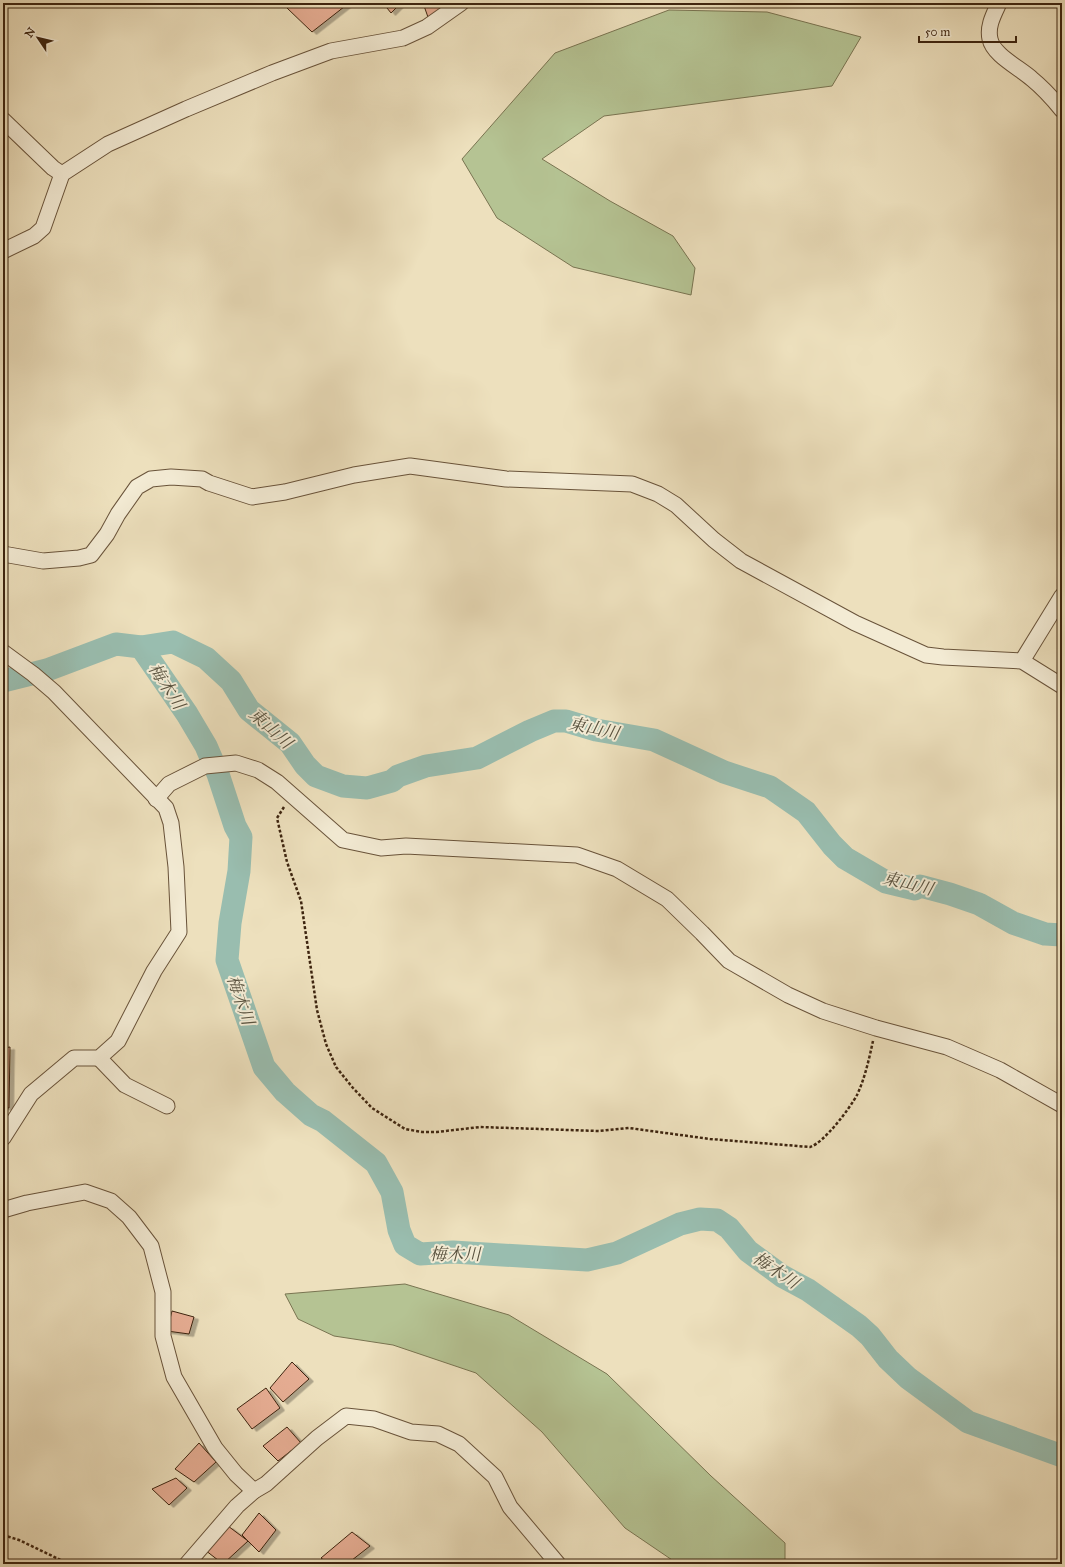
<svg xmlns="http://www.w3.org/2000/svg" width="1065" height="1567" font-family="'IM FELL Great Primer','Noto Serif JP',serif">
<style>
.green{fill:#b5c393;stroke:#797451}
.lines{fill:none;stroke-linecap:round;stroke-linejoin:round}
.river{stroke:#99bdaf;stroke-width:23}
.building{fill:#e6ad93;stroke:#3d240f;filter:url(#shadow)}
.minor-casing{stroke:#69533a;stroke-width:17}
.path{stroke:#3d240f;stroke-width:2.5;stroke-dasharray:3 2;stroke-linecap:butt}
.minor{stroke:#f3ebd4;stroke-width:15}
.labels{text-anchor:middle;stroke-width:4;stroke-linejoin:round;paint-order:stroke}
.water-label{font-size:17px;font-style:italic;fill:#59523f;stroke:#f3ebd4}
</style>
<defs>
<filter id="shadow"><feDropShadow dx="4.5" dy="2.5" stdDeviation="0" flood-color="#0004"/></filter>
</defs>
<rect width="100%" height="100%" fill="#ede0bd"/>
<filter id="stains"><feTurbulence type="fractalNoise" baseFrequency=".005" numOctaves="4"/><feColorMatrix values="0 0 0 0 .2 0 0 0 0 .09 0 0 0 0 .02 0 0 0 .5 -.17"/></filter>
<radialGradient id="worn" r=".72"><stop offset=".6" stop-color="#630" stop-opacity="0"/><stop offset="1" stop-color="#630" stop-opacity=".3"/></radialGradient>
<g class="green">
<polygon points="669,10 767,12 861,37 832,86 604,116 542,159 610,201 673,236 695,268 691,295 573,267 497,218 462,159 555,53"/>
<polygon points="405,1284 509,1315 607,1374 711,1476 785,1543 785,1564 678,1564 625,1528 542,1432 476,1373 393,1345 334,1336 298,1319 285,1294"/>
</g>
<g class="lines">
<g class="river">
<polyline points="141,647 187,714 206,746 218,774 235,826 241,837 239,871 230,923 227,960 264,1067 285,1092 311,1115 323,1121 376,1163 392,1192 399,1230 405,1245 420,1254 453,1252 587,1260 617,1253 680,1224 700,1219 717,1220 729,1228 748,1251 782,1276 808,1290 859,1326 870,1336 888,1359 908,1378 968,1422 1062,1456"/>
<polyline points="3,681 47,670 116,644 141,647 173,642 206,658 231,681 249,710 290,743 305,765 316,776 343,786 367,788 392,781 398,776 426,766 477,758 530,731 554,721 566,721 596,730 654,740 724,772 770,787 806,812 832,845 845,858 886,882 915,889 920,886 950,894 979,904 1013,923 1045,934 1062,935"/>
</g>
</g>
<g class="building">
<polygon points="290,3 349,3 312,32 287,8"/>
<polygon points="383,3 401,3 391,13"/>
<polygon points="423,3 454,3 429,20"/>
<polygon points="10,1047 9,1108 3,1107 3,1048"/>
<polygon points="172,1311 194,1317 189,1334 167,1331"/>
<polygon points="292,1362 309,1379 283,1402 270,1388"/>
<polygon points="266,1388 280,1408 252,1429 237,1409"/>
<polygon points="287,1427 301,1443 278,1461 263,1446"/>
<polygon points="199,1443 216,1462 194,1482 175,1469"/>
<polygon points="176,1478 187,1488 169,1505 152,1489"/>
<polygon points="259,1513 276,1530 259,1552 242,1535"/>
<polygon points="228,1526 248,1541 223,1564 205,1550"/>
<polygon points="352,1532 370,1546 347,1564 329,1564 321,1558"/>
</g>
<g class="lines">
<defs>
<g id="minor">
<path d="M999,3C994,14 987,26 990,39C993,55 1020,68 1032,79C1043,88 1053,99 1062,110"/>
<polyline points="3,120 53,168 62,174"/>
<polyline points="3,251 34,236 43,228 62,174 108,144 186,109 272,73 331,51 403,38 427,27 461,3"/>
<polyline points="3,554 43,561 79,558 91,555 107,534 118,514 137,487 151,479 171,477 202,479 209,483 252,497 285,492 354,475 410,466 506,479 632,484 658,494 676,505 714,540 741,561 855,623 926,655 943,657 1022,661 1062,686"/>
<polyline points="3,652 33,674 54,692 166,808 171,823 176,867 179,932 154,971 118,1041 99,1058 74,1058 31,1094 3,1138"/>
<polyline points="1022,661 1062,596"/>
<polyline points="156,799 169,784 205,766 236,763 258,770 277,782 343,840 381,848 406,846 577,855 617,869 667,899 702,933 729,961 788,995 823,1011 876,1028 947,1047 1000,1070 1062,1105"/>
<polyline points="99,1058 125,1085 167,1106"/>
<polyline points="3,1210 27,1203 85,1192 111,1201 129,1217 151,1246 163,1292 163,1336 174,1377 215,1448 236,1474 254,1491"/>
<polyline points="187,1564 237,1506 254,1491 266,1484 317,1438 346,1416 374,1419 411,1432 438,1434 459,1444 495,1477 510,1507 558,1564"/>
</g>
</defs>
<use href="#minor" class="minor-casing"/>
<g class="path">
<path d="M284,807L277,818L287,862L301,901L317,1010L326,1044L336,1067L353,1088L372,1108L405,1129L422,1132H437L480,1127L599,1131L629,1128L710,1139L810,1147C824,1143 850,1108 857,1095C865,1078 869,1059 873,1041"/>
<polyline points="3,1535 19,1540 69,1564"/>
</g>
<use href="#minor" class="minor"/>
</g>
<g class="labels">
<g class="water-label">
<text transform="translate(167 686) rotate(57)" y="6">梅木川</text>
<text transform="translate(271 728) rotate(42)" y="6">東山川</text>
<text transform="translate(594 728) rotate(12)" y="6">東山川</text>
<text transform="translate(908 883) rotate(14)" y="6">東山川</text>
<text transform="translate(241 1000) rotate(71)" y="6">梅木川</text>
<text x="455" y="1260">梅木川</text>
<text transform="translate(776 1270) rotate(34)" y="6">梅木川</text>
</g>
</g>
<rect width="1065" height="1567" fill="none" stroke="#ede0bd" stroke-width="16"/>
<rect x="4" y="4" width="1057" height="1559" fill="none" stroke="#3d240f" stroke-width="2"/>
<rect x="8" y="8" width="1049" height="1551" fill="none" stroke="#3d240f"/>
<g transform="translate(38 38) rotate(305)" stroke="#f3ebd4" stroke-width="3" paint-order="stroke">
<path d="M0-3L7 15L0 10L-7 15Z" fill="#3d240f"/>
<text y="-6" font-size="11" font-weight="bold" text-anchor="middle" fill="#3d240f">N</text>
</g>
<path d="M919 36v6h97v-6" fill="none" stroke="#3d240f" stroke-width="2"/>
<text x="925" y="36" font-size="12" fill="#3d240f" stroke="#f3ebd4" stroke-width="3" paint-order="stroke">50 m</text>
<rect width="100%" height="100%" filter="url(#stains)"/>
<rect width="100%" height="100%" fill="url(#worn)"/>
</svg>
